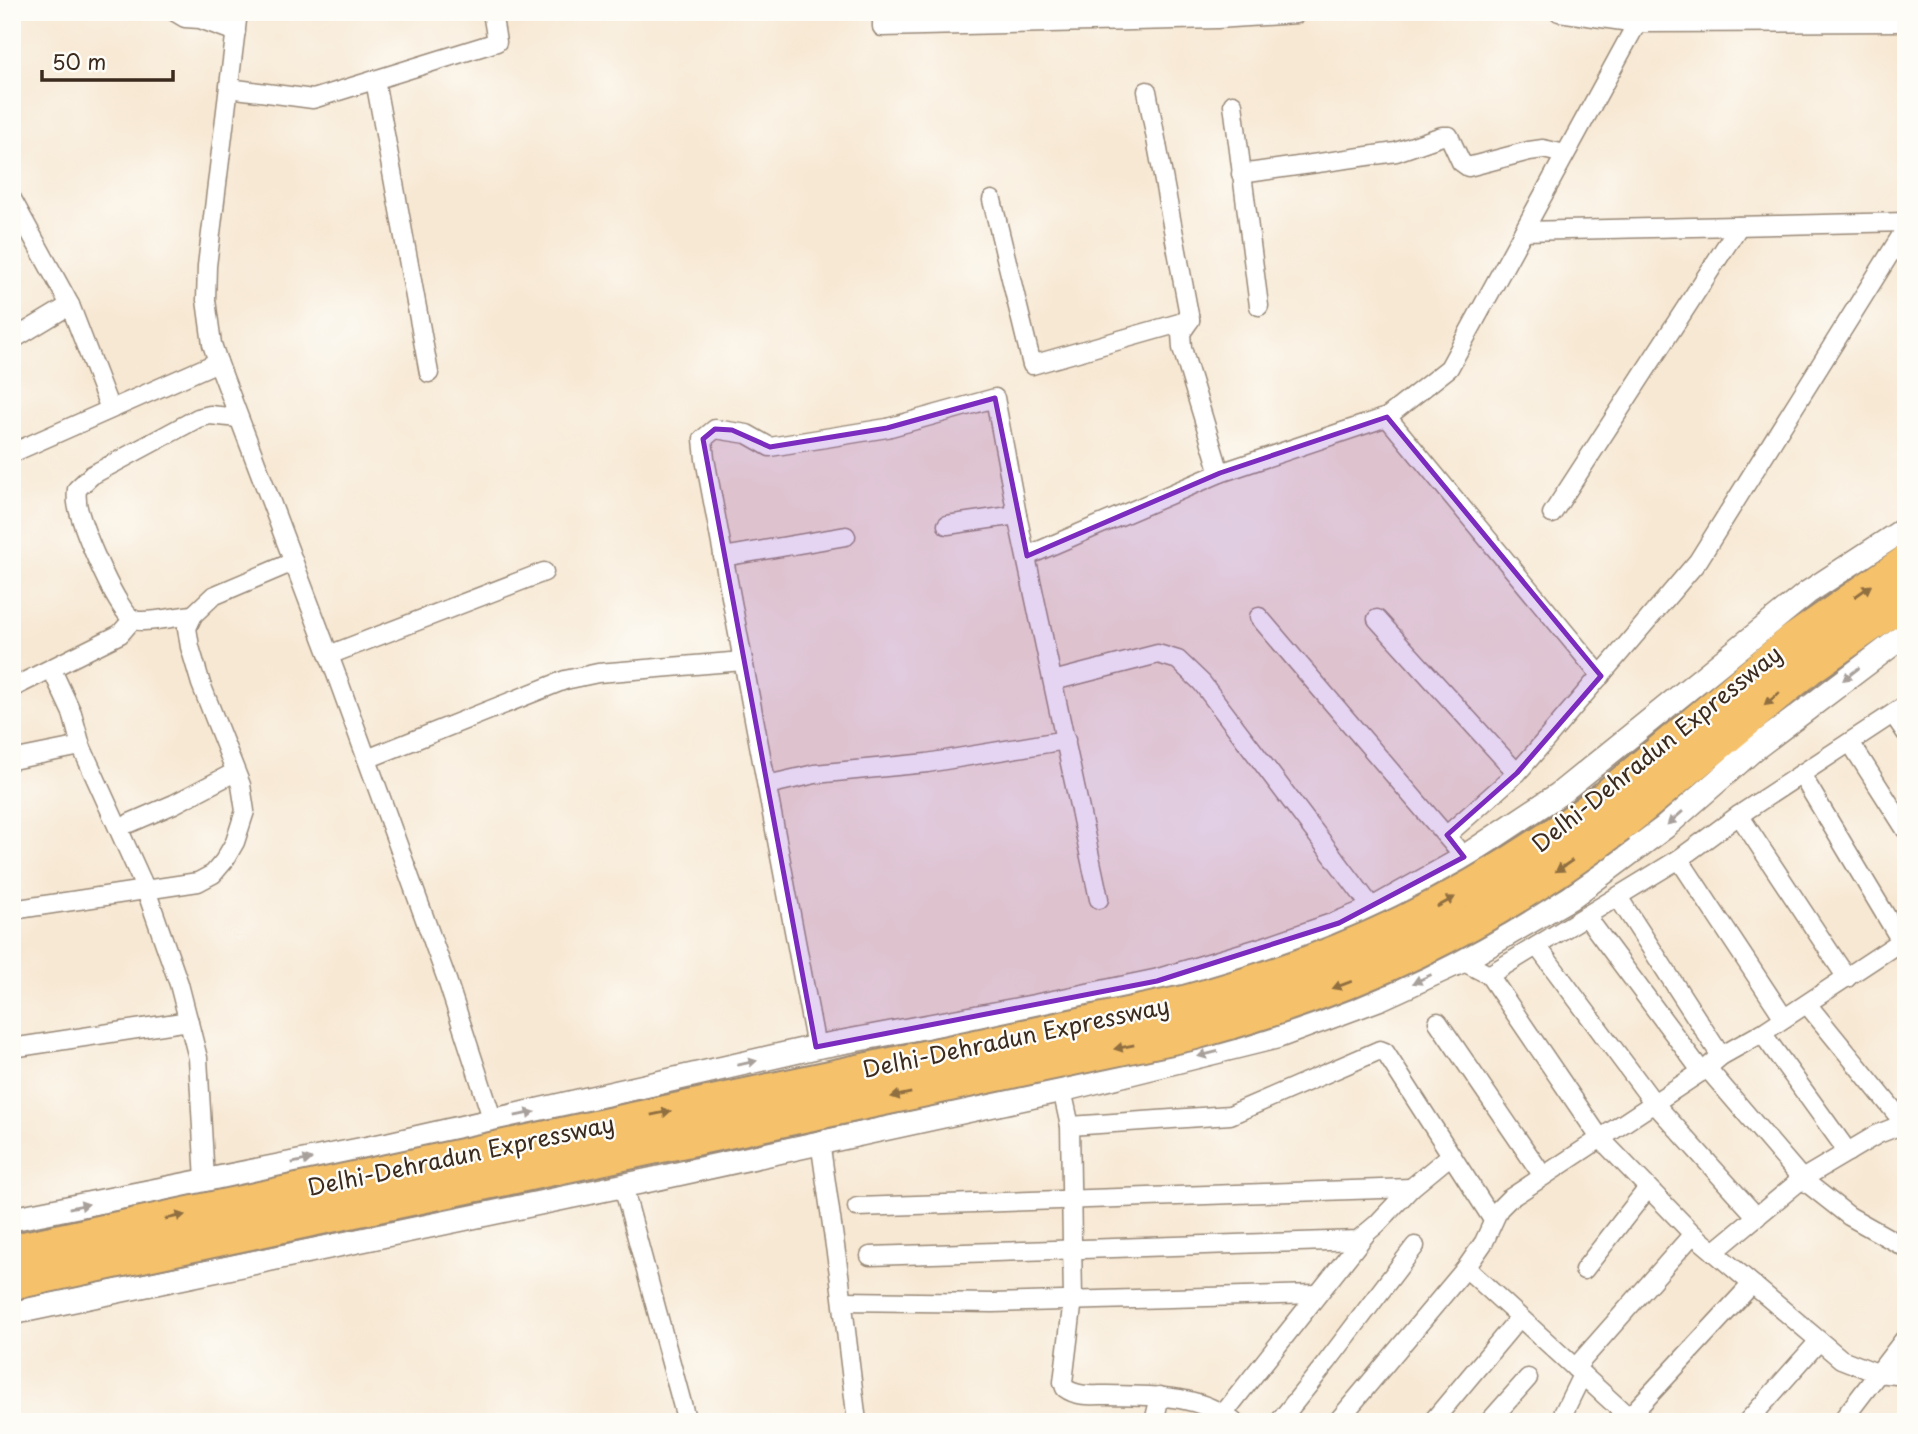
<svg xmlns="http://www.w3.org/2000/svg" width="1918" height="1434" font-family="'Playpen Sans',sans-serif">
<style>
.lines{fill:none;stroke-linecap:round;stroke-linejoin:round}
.minor-casing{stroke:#998978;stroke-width:21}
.tertiary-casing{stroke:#998978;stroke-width:26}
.motorway-casing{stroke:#998978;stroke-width:37}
.minor{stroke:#fff;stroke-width:18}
.tertiary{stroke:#fff;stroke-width:23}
.motorway{stroke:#f5c16b;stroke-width:33}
.motorway-bridge-casing{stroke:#998978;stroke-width:37;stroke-linecap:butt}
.motorway-bridge{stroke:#f5c16b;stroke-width:33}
.oneway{fill:#8f6e41}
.oneway2{fill:#a79f9a}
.marked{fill:#7b2cbf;fill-opacity:0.2;stroke:#7b2cbf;stroke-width:5;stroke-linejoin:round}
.labels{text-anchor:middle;stroke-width:5;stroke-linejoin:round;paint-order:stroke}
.street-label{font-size:23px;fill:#3b2a1e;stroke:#fdfcf7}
</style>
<rect width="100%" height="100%" fill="#fdfcf7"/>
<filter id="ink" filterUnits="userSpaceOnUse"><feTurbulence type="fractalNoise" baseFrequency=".0143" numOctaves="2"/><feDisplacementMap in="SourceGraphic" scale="14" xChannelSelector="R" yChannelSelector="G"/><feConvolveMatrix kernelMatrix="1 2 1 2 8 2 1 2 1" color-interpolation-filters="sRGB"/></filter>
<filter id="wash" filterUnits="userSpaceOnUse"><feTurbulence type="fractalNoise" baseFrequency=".00686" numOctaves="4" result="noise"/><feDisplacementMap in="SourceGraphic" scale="28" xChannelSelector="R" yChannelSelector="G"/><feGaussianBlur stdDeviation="1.57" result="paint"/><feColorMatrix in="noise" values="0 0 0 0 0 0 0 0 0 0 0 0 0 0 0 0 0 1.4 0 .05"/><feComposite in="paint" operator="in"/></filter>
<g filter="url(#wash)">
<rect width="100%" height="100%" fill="#f7e8d3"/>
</g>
<g filter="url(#ink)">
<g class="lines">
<defs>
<g id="minor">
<polyline points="175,12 185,18 200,19 236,32"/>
<polyline points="238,12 207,266 206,300 212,344 218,362 336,674 447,980 493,1121"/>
<polyline points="882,12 882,27 1217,19 1296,14"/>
<polyline points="1559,12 1637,23 1906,22"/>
<polyline points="375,80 429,373"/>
<polyline points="229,88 313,99 497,42 492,12"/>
<polyline points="1147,91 1190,320 1181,333 1182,348 1220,473 1387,417 1449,368 1637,23 1636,12"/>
<polyline points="1233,104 1259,306"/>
<polyline points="1241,174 1396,152 1442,136 1449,136 1461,162 1468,167 1529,151 1543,149 1565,154"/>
<polyline points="12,199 70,305 110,409"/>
<polyline points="992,200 1032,365 1190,320"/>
<polyline points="1524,231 1906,222"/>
<polyline points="12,340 70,305"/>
<polyline points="1387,417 1601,676"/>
<polyline points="12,453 218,362"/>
<polyline points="1552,514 1739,226"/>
<polyline points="947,525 1017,515"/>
<polyline points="1027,556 1220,473"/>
<polyline points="723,557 846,536"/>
<path d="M193,615C179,616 145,624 134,620C117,612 86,535 80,515C77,507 76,498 77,489L92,475L198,418L210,415L238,418"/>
<polyline points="1259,617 1464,857"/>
<polyline points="1377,619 1517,773"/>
<polyline points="329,655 544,572"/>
<polyline points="52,670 72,713 81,746 146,890 179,984 198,1058 205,1180"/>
<polyline points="1053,681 1158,654 1178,660 1202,683 1373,909"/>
<polyline points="12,688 120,634 133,619"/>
<polyline points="1893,714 1906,733"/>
<polyline points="1850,742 1906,830"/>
<polyline points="367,759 565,680 598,673 743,661"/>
<polyline points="12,760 81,746"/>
<polyline points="1801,774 1901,941"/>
<polyline points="767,785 815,774 927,763 1066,740"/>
<polyline points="1739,815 1847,978"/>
<polyline points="130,823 174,804 235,772"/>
<polyline points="1447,835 1517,773 1531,757 1698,561 1906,228"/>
<polyline points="1679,859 1784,1018"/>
<polyline points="1618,897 1721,1056"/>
<polyline points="12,910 198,882 213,874 224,861 235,842 245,811 241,785 201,684 190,647 187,628 193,615 213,596 293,562"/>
<polyline points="1586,916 1702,1072"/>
<polyline points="1537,946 1654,1103 1757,1217"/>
<polyline points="1462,961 1489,975 1600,1138 1693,1234 1841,1359 1877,1373 1906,1376"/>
<polyline points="1489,975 1679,859 1739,815 1906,705"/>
<polyline points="1807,1004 1904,1123"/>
<polyline points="1438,1022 1543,1176"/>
<polyline points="1762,1033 1848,1152"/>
<polyline points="816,1047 705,459 703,439 715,429 747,434 770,447 887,428 995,398 1017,515 1099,899"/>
<polyline points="12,1048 189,1021"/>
<polyline points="1707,1068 1802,1179 1849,1216 1906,1248"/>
<path d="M1062,1090L1070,1126L1073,1299L1063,1382L1065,1388C1077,1397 1092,1395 1107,1395C1151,1396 1198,1393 1234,1422"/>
<polyline points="1070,1126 1230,1115 1380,1050 1385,1052 1493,1220"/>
<polyline points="820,1141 840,1281 857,1422"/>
<polyline points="623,1186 687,1422"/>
<polyline points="857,1207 1411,1188"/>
<polyline points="1714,1252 1802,1179 1878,1134 1906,1123"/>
<polyline points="870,1256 1358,1240 1377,1224 1411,1188 1451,1155"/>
<polyline points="1466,1268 1634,1422"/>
<polyline points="1584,1270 1648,1188"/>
<polyline points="843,1301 993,1303 1316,1294"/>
<polyline points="1575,1368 1693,1234"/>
<polyline points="1224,1413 1365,1235"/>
<polyline points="1629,1417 1752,1284"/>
<polyline points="1154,1422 1160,1396"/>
<polyline points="1279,1422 1327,1362 1415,1246"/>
<polyline points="1337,1422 1466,1268 1484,1242 1499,1209 1509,1199 1707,1068 1721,1056 1762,1033 1906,938"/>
<polyline points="1432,1422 1519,1318"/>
<polyline points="1489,1422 1528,1378"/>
<polyline points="1559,1422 1582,1375"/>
<polyline points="1747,1422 1819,1341"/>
<polyline points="1841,1422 1906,1337"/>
</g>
<g id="tertiary">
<polyline points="12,1219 389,1144 816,1047 1032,1007 1157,981 1264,949 1339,923 1373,909 1455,863 1559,794 1807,593 1906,528"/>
<polyline points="12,1313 650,1180 1062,1090 1276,1037 1381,998 1462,961 1570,898 1665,827 1753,750 1906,634"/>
</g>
<g id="motorway">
<polyline points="1600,802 1790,643 1906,562"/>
<polyline points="1619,826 1809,668 1906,600"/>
</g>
</defs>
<use href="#minor" class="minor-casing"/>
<use href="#tertiary" class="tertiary-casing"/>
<use href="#motorway" class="motorway-casing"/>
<use href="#minor" class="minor"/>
<use href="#tertiary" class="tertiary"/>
<use href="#motorway" class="motorway"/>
<defs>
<g id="motorway-bridge">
<path d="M12,1251L1186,1002C1345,959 1467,900 1600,802"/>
<path d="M12,1283L1193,1033C1356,989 1484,928 1619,826"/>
</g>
</defs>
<use href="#motorway-bridge" class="motorway-bridge-casing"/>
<use href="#motorway-bridge" class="motorway-bridge"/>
</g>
<defs><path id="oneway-solid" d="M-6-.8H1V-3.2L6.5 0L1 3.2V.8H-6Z" transform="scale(1.75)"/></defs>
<g class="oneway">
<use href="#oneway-solid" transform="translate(1863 591) rotate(-35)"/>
<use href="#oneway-solid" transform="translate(1772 699) rotate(140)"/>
<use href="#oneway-solid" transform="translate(1564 866) rotate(146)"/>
<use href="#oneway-solid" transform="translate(1446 902) rotate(-29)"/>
<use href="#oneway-solid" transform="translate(1342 985) rotate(159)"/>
<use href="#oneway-solid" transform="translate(1124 1047) rotate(168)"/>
<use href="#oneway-solid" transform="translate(901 1095) rotate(168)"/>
<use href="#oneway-solid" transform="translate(661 1113) rotate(-12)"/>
<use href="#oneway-solid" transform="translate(175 1217) rotate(-12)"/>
</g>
<g class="oneway2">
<use href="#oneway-solid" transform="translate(1851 674) rotate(142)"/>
<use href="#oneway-solid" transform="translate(1675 818) rotate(139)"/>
<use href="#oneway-solid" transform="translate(1422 979) rotate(155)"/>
<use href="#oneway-solid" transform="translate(1208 1054) rotate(166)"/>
<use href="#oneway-solid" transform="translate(747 1063) rotate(-13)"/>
<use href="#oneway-solid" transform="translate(525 1114) rotate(-12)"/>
<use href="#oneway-solid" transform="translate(302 1161) rotate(-11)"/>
<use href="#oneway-solid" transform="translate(79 1206) rotate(-11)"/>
</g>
</g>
<path class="marked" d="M995,398L1027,556L1220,473L1387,417L1601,676L1517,773L1447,835L1464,857L1339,923L1157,981L816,1047L703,439L715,429L732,430L770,447L887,428Z"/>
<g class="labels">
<g class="street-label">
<text transform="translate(1657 749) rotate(-39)" y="8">Delhi-Dehradun Expressway</text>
<text transform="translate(1016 1038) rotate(-12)" y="8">Delhi-Dehradun Expressway</text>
<text transform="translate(461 1156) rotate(-12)" y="8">Delhi-Dehradun Expressway</text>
</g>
</g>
<rect width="1918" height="1434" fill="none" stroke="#fdfcf7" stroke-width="42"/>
<path d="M42 70v10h131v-10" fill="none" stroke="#3b2a1e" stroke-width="3.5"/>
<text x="52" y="70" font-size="21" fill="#3b2a1e" stroke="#fdfcf7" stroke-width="5" paint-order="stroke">50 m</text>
</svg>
